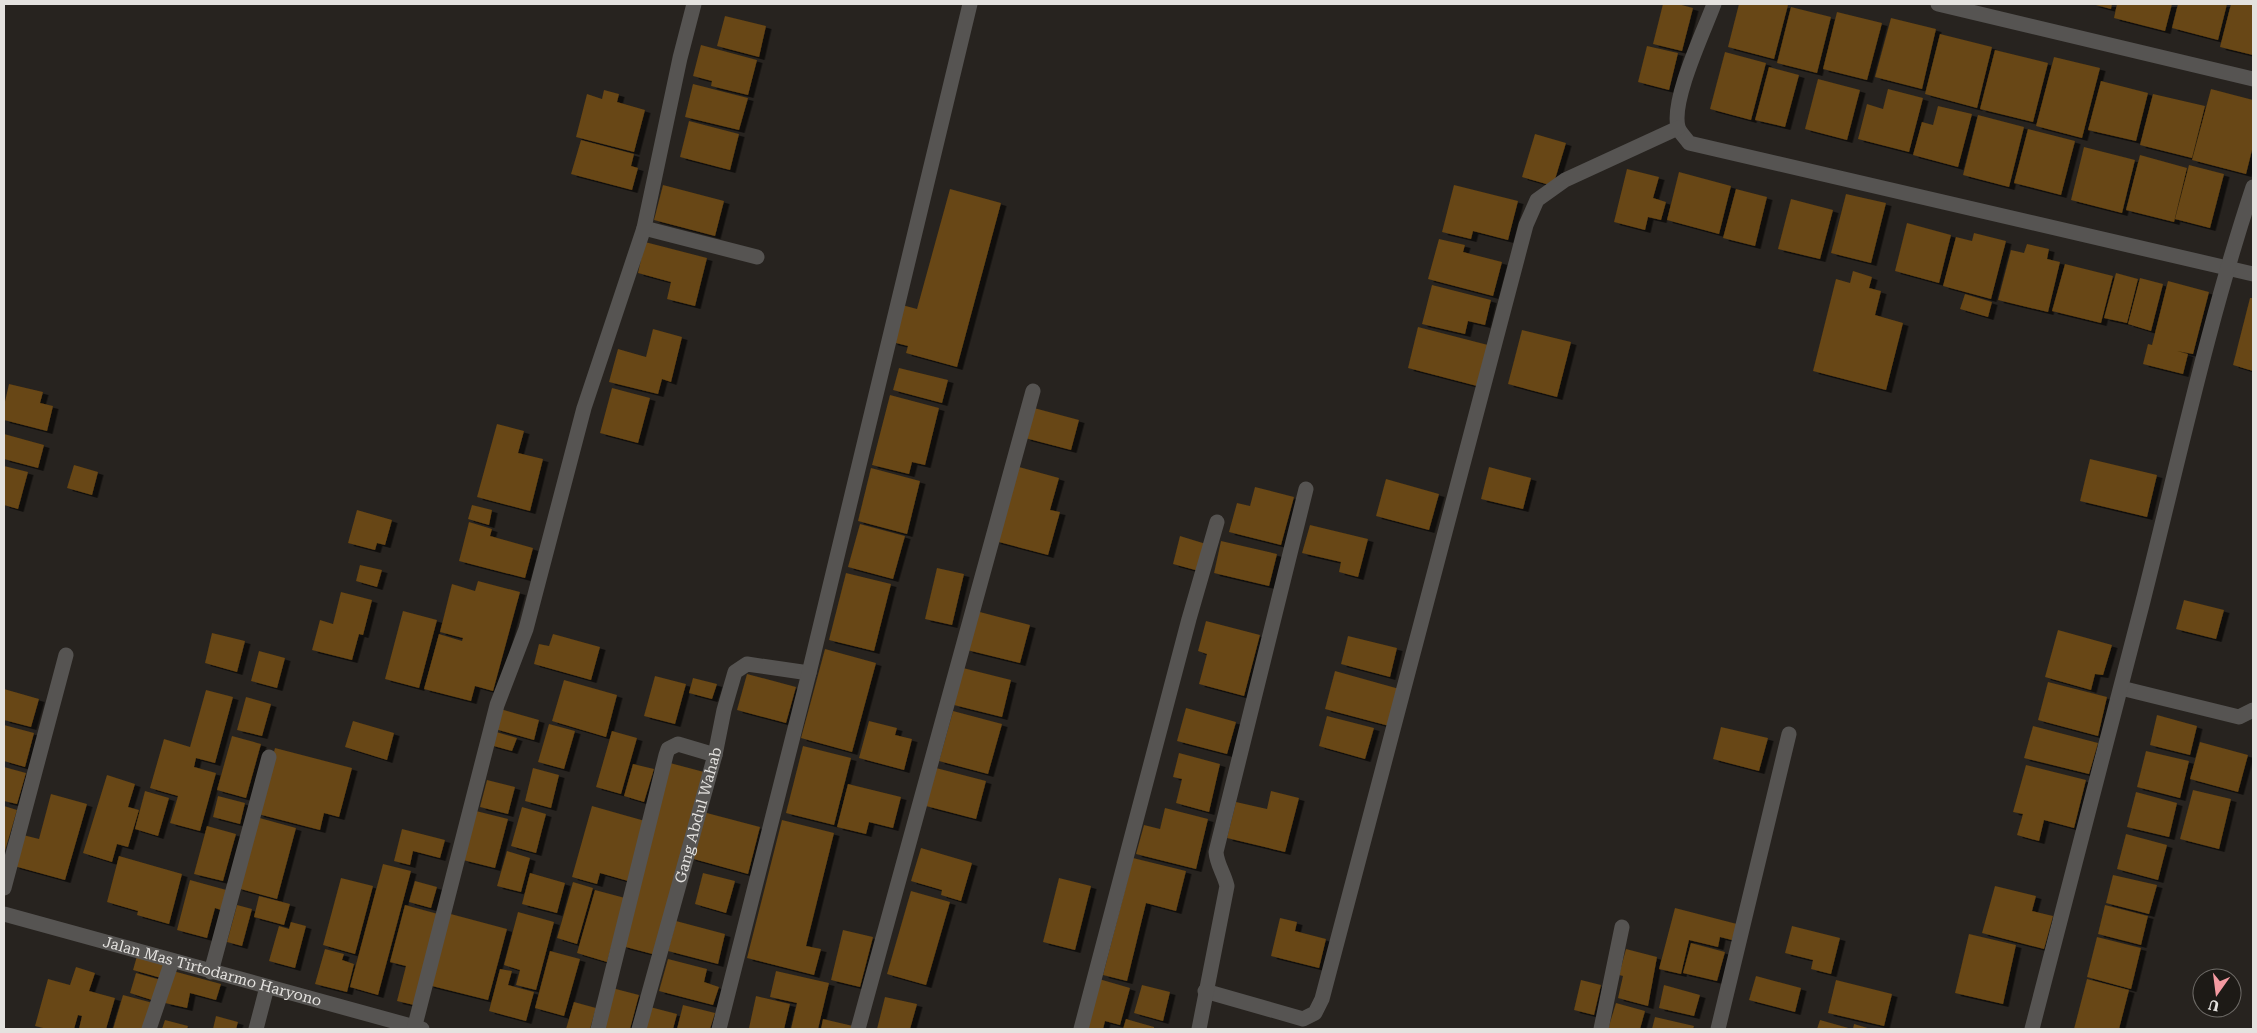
<svg xmlns="http://www.w3.org/2000/svg" width="2257" height="1033" font-family="'Roboto Serif',serif">
<style>
.building{fill:#684613;filter:url(#shadow)}
.lines{fill:none;stroke-linecap:round;stroke-linejoin:round}
.minor{stroke:#565452;stroke-width:15}
.labels{text-anchor:middle;stroke-width:4.5;stroke-linejoin:round;paint-order:stroke}
.street-label{font-size:15px;fill:#e4e2df;stroke:#1d1a16}
</style>
<defs>
<filter id="shadow"><feDropShadow dx="5.5" dy="3" stdDeviation="0" flood-color="#0009"/></filter>
</defs>
<rect width="100%" height="100%" fill="#27231f"/>
<g class="building">
<polygon points="1663,4 1678,4 1693,8 1682,51 1653,44"/>
<polygon points="1739,4 1788,5 1774,59 1728,47"/>
<polygon points="2092,4 2112,4 2111,9"/>
<polygon points="2117,4 2172,4 2165,31 2114,18"/>
<polygon points="2178,4 2227,4 2218,40 2172,28"/>
<polygon points="2231,4 2253,4 2253,55 2220,47"/>
<polygon points="1791,7 1831,17 1817,73 1777,63"/>
<polygon points="1837,12 1882,23 1867,80 1823,69"/>
<polygon points="725,16 766,26 759,57 717,46"/>
<polygon points="1891,18 1936,29 1922,89 1875,77"/>
<polygon points="1940,34 1992,47 1977,108 1925,94"/>
<polygon points="701,45 757,60 748,95 711,86 712,81 693,76"/>
<polygon points="1647,46 1678,53 1669,90 1638,82"/>
<polygon points="1995,50 2048,63 2033,122 1980,109"/>
<polygon points="1725,52 1766,63 1751,120 1710,109"/>
<polygon points="2054,57 2100,68 2082,138 2036,126"/>
<polygon points="1769,67 1799,75 1785,127 1755,120"/>
<polygon points="1818,79 1860,90 1847,140 1805,129"/>
<polygon points="2101,81 2148,93 2136,141 2088,130"/>
<polygon points="693,84 748,98 739,130 685,117"/>
<polygon points="1888,89 1923,98 1909,152 1858,139 1867,104 1883,109"/>
<polygon points="2211,89 2253,100 2253,146 2246,174 2192,160"/>
<polygon points="604,90 619,94 617,102 645,110 634,152 576,137 587,94 602,99"/>
<polygon points="2153,94 2205,106 2192,158 2140,145"/>
<polygon points="1938,106 1972,114 1958,167 1913,155 1922,122 1933,125"/>
<polygon points="1978,115 2024,127 2009,187 1963,175"/>
<polygon points="689,121 739,134 730,170 680,157"/>
<polygon points="2028,129 2075,141 2061,195 2014,183"/>
<polygon points="1535,134 1566,143 1553,186 1522,177"/>
<polygon points="581,140 634,154 631,166 638,168 632,190 571,174"/>
<polygon points="2084,147 2135,160 2122,213 2071,200"/>
<polygon points="2140,155 2187,168 2174,222 2126,210"/>
<polygon points="2189,165 2224,174 2210,228 2175,219"/>
<polygon points="1627,169 1659,177 1653,198 1666,202 1661,220 1648,217 1645,230 1614,222"/>
<polygon points="1679,172 1731,186 1719,234 1667,220"/>
<polygon points="663,185 724,201 715,236 654,220"/>
<polygon points="1454,185 1518,201 1508,240 1473,231 1471,239 1442,232"/>
<polygon points="950,189 1001,203 957,367 906,353 908,346 892,342 902,305 917,309"/>
<polygon points="1736,189 1767,197 1755,246 1723,238"/>
<polygon points="1846,194 1886,203 1871,263 1831,253"/>
<polygon points="1791,199 1833,210 1820,259 1778,249"/>
<polygon points="1907,223 1951,235 1939,283 1895,271"/>
<polygon points="1974,233 2006,241 1991,299 1943,286 1956,237 1972,241"/>
<polygon points="1439,239 1465,245 1463,252 1502,262 1493,296 1428,279"/>
<polygon points="645,242 707,258 695,306 667,299 671,282 638,273"/>
<polygon points="2027,244 2049,249 2047,259 2060,262 2048,312 1998,300 2011,250 2024,253"/>
<polygon points="2065,264 2113,276 2101,323 2052,311"/>
<polygon points="1853,271 1872,277 1869,288 1881,291 1875,315 1903,323 1886,390 1813,371 1836,279 1850,283"/>
<polygon points="2116,273 2138,279 2127,323 2104,318"/>
<polygon points="2140,278 2163,284 2151,331 2128,324"/>
<polygon points="2168,281 2209,292 2193,354 2177,351 2188,354 2183,374 2143,364 2148,344 2152,345"/>
<polygon points="1432,285 1491,300 1485,325 1468,321 1465,334 1422,324"/>
<polygon points="1965,294 1992,302 1988,317 1960,309"/>
<polygon points="2250,298 2253,298 2253,371 2233,365"/>
<polygon points="1418,327 1488,345 1477,386 1408,368"/>
<polygon points="653,329 682,337 671,382 662,379 658,394 609,382 618,349 646,357"/>
<polygon points="1522,330 1571,342 1557,397 1508,384"/>
<polygon points="899,368 948,380 942,403 893,390"/>
<polygon points="9,384 43,392 40,403 53,406 47,431 4,420 4,406"/>
<polygon points="612,388 650,398 638,443 600,433"/>
<polygon points="890,395 939,408 925,465 912,462 909,474 872,465"/>
<polygon points="1034,408 1079,420 1071,450 1025,438"/>
<polygon points="497,424 524,431 518,453 543,459 530,511 477,497"/>
<polygon points="4,434 44,445 38,468 4,459"/>
<polygon points="2090,459 2157,475 2147,517 2080,501"/>
<polygon points="74,465 98,472 92,495 67,488"/>
<polygon points="4,466 28,472 18,509 4,505"/>
<polygon points="1019,467 1059,478 1050,510 1060,512 1048,555 995,541"/>
<polygon points="1489,467 1531,478 1523,509 1481,499"/>
<polygon points="871,468 920,481 907,534 858,521"/>
<polygon points="1386,479 1439,494 1429,530 1376,516"/>
<polygon points="1255,487 1294,497 1281,545 1229,532 1237,503 1250,506"/>
<polygon points="472,505 492,510 489,525 468,519"/>
<polygon points="357,510 392,520 385,545 377,543 375,550 348,543"/>
<polygon points="469,522 492,529 490,536 533,548 525,578 459,561"/>
<polygon points="860,524 905,536 893,579 848,567"/>
<polygon points="1310,525 1368,539 1358,577 1339,572 1341,562 1302,553"/>
<polygon points="1180,536 1206,544 1199,571 1173,564"/>
<polygon points="1221,541 1277,554 1269,586 1214,573"/>
<polygon points="360,565 382,570 377,587 356,581"/>
<polygon points="937,568 964,574 952,625 925,619"/>
<polygon points="846,573 891,584 874,651 829,640"/>
<polygon points="478,581 520,592 493,691 475,686 471,701 424,689 439,634 462,641 463,638 440,632 452,584 475,591"/>
<polygon points="341,592 372,600 363,635 359,634 352,660 312,650 320,620 333,624"/>
<polygon points="2184,600 2224,610 2216,639 2176,629"/>
<polygon points="403,611 437,620 419,688 385,679"/>
<polygon points="976,611 1030,625 1020,663 967,650"/>
<polygon points="1206,621 1260,635 1244,696 1199,684 1207,654 1198,651"/>
<polygon points="2058,630 2112,645 2103,675 2095,674 2091,690 2045,677"/>
<polygon points="212,633 245,641 237,672 205,663"/>
<polygon points="553,634 600,647 591,680 534,664 539,644 549,646"/>
<polygon points="1348,636 1397,648 1390,677 1341,664"/>
<polygon points="825,649 876,663 852,752 801,738"/>
<polygon points="259,651 285,658 277,688 251,681"/>
<polygon points="963,668 1011,680 1002,717 954,705"/>
<polygon points="1335,671 1403,690 1393,727 1325,709"/>
<polygon points="747,674 796,687 786,723 737,710"/>
<polygon points="655,676 686,684 675,724 644,716"/>
<polygon points="693,678 717,684 712,699 689,693"/>
<polygon points="564,680 617,695 606,737 552,721"/>
<polygon points="2048,682 2107,697 2098,736 2038,720"/>
<polygon points="4,689 39,699 31,727 4,720"/>
<polygon points="206,690 233,697 215,763 196,758 194,767 216,773 200,831 170,823 178,796 150,788 164,739 190,747"/>
<polygon points="246,697 271,704 262,736 237,730"/>
<polygon points="1186,708 1236,722 1227,754 1177,741"/>
<polygon points="500,709 539,720 534,740 495,729"/>
<polygon points="953,711 1002,724 988,774 939,761"/>
<polygon points="2157,715 2197,726 2190,755 2150,745"/>
<polygon points="1327,716 1374,728 1365,759 1319,746"/>
<polygon points="353,721 394,733 387,760 345,747"/>
<polygon points="869,721 897,728 895,735 912,739 904,770 859,758"/>
<polygon points="549,724 575,731 564,769 538,762"/>
<polygon points="4,725 34,733 25,767 4,761"/>
<polygon points="2033,726 2098,743 2089,774 2024,758"/>
<polygon points="1721,727 1768,738 1759,771 1713,759"/>
<polygon points="493,731 517,738 512,751 490,745"/>
<polygon points="612,731 637,738 621,794 596,787"/>
<polygon points="232,736 261,744 246,798 217,790"/>
<polygon points="2200,742 2248,755 2238,792 2190,779"/>
<polygon points="803,746 851,758 834,825 786,813"/>
<polygon points="275,748 352,768 339,817 324,813 320,830 258,814"/>
<polygon points="2146,751 2189,761 2180,798 2137,787"/>
<polygon points="1179,753 1220,764 1209,812 1176,803 1182,779 1173,777"/>
<polygon points="670,763 704,772 656,955 622,946"/>
<polygon points="633,764 654,769 644,802 624,796"/>
<polygon points="2026,765 2086,780 2074,828 2044,820 2039,841 2017,835 2023,814 2013,812"/>
<polygon points="4,767 26,773 17,804 4,801"/>
<polygon points="533,768 559,775 551,808 525,801"/>
<polygon points="936,768 986,781 976,819 926,806"/>
<polygon points="107,775 135,784 128,807 139,810 128,847 117,844 112,862 83,853"/>
<polygon points="487,780 515,787 508,814 480,807"/>
<polygon points="848,784 901,797 893,828 869,822 866,834 837,827"/>
<polygon points="2193,790 2231,799 2219,849 2180,839"/>
<polygon points="145,791 169,798 158,836 135,829"/>
<polygon points="1271,791 1299,798 1285,852 1227,838 1236,802 1267,809"/>
<polygon points="2136,792 2177,803 2169,837 2127,827"/>
<polygon points="51,794 87,804 65,880 14,866 23,835 39,839"/>
<polygon points="218,796 245,803 240,824 213,817"/>
<polygon points="4,806 17,810 4,854"/>
<polygon points="592,806 645,821 628,881 600,873 597,884 572,877"/>
<polygon points="522,807 546,814 536,853 511,846"/>
<polygon points="1165,808 1208,819 1196,869 1136,854 1144,825 1160,829"/>
<polygon points="476,811 508,819 495,868 463,860"/>
<polygon points="703,812 760,827 748,874 690,858"/>
<polygon points="256,817 296,828 277,899 237,888"/>
<polygon points="782,820 834,833 806,946 821,949 814,975 747,958"/>
<polygon points="207,826 236,834 223,881 194,874"/>
<polygon points="402,829 445,840 440,858 413,851 410,865 394,861"/>
<polygon points="2126,834 2167,845 2158,880 2117,869"/>
<polygon points="921,848 972,863 961,901 941,895 942,890 911,881"/>
<polygon points="507,851 530,858 521,892 497,886"/>
<polygon points="119,856 182,874 169,924 137,915 138,911 107,902"/>
<polygon points="1133,858 1186,871 1176,911 1146,903 1127,981 1103,975"/>
<polygon points="383,864 411,871 378,995 350,987"/>
<polygon points="530,873 565,883 557,913 522,904"/>
<polygon points="703,873 735,881 726,913 695,904"/>
<polygon points="2113,875 2157,885 2149,914 2106,903"/>
<polygon points="341,878 373,886 355,954 323,945"/>
<polygon points="1059,878 1091,886 1075,950 1043,942"/>
<polygon points="190,880 230,891 224,911 215,908 207,938 177,930"/>
<polygon points="415,881 437,887 431,908 409,902"/>
<polygon points="573,882 593,888 577,944 557,938"/>
<polygon points="1995,886 2036,896 2032,911 2053,916 2044,949 1982,933"/>
<polygon points="595,890 625,898 607,962 577,953"/>
<polygon points="911,891 950,902 926,985 887,974"/>
<polygon points="259,896 290,904 284,925 254,917"/>
<polygon points="237,905 252,909 242,946 227,942"/>
<polygon points="405,905 438,914 414,1005 397,1001 406,966 390,962"/>
<polygon points="2105,905 2148,916 2141,945 2098,934"/>
<polygon points="1675,908 1737,924 1732,940 1720,937 1718,947 1689,940 1681,974 1659,969"/>
<polygon points="518,912 554,922 536,990 516,985 520,970 504,965"/>
<polygon points="447,913 507,929 488,1000 428,985"/>
<polygon points="1280,918 1297,922 1295,931 1326,939 1319,968 1271,956"/>
<polygon points="676,921 725,934 718,964 668,951"/>
<polygon points="291,922 306,926 295,968 269,961 279,926 289,929"/>
<polygon points="1792,926 1840,938 1831,974 1811,969 1813,960 1785,953"/>
<polygon points="843,930 873,937 860,987 831,980"/>
<polygon points="1969,934 2016,945 2003,1004 1955,993"/>
<polygon points="2097,937 2141,948 2131,989 2087,977"/>
<polygon points="1691,943 1725,952 1717,981 1683,973"/>
<polygon points="325,949 344,954 342,960 354,964 347,992 315,984"/>
<polygon points="1626,949 1657,957 1648,1006 1618,998 1623,976 1619,975"/>
<polygon points="550,951 580,959 564,1016 535,1008"/>
<polygon points="137,956 165,965 161,978 133,970"/>
<polygon points="668,959 707,969 704,982 719,987 713,1005 659,991"/>
<polygon points="76,967 95,973 89,991 115,998 106,1029 79,1029 82,1016 78,1015 74,1029 47,1029 35,1026 48,979 70,985"/>
<polygon points="500,969 512,971 508,985 534,992 526,1021 489,1011"/>
<polygon points="173,971 221,984 216,1000 190,993 187,1008 165,1003"/>
<polygon points="776,971 829,983 818,1029 791,1029 797,1003 770,997"/>
<polygon points="136,973 161,980 155,1001 130,993"/>
<polygon points="1756,976 1801,988 1795,1012 1749,1000"/>
<polygon points="1099,979 1130,988 1120,1025 1105,1021 1103,1029 1086,1029"/>
<polygon points="2087,979 2129,990 2119,1029 2074,1029"/>
<polygon points="1581,980 1601,985 1594,1015 1574,1010"/>
<polygon points="1836,980 1892,994 1884,1026 1828,1013"/>
<polygon points="1142,985 1170,992 1163,1021 1134,1013"/>
<polygon points="1664,985 1700,995 1694,1016 1659,1008"/>
<polygon points="612,988 639,995 630,1029 601,1029"/>
<polygon points="123,995 153,1003 146,1029 113,1029"/>
<polygon points="756,996 790,1004 784,1029 749,1028"/>
<polygon points="885,997 917,1004 910,1029 877,1029"/>
<polygon points="574,1002 596,1008 590,1029 566,1029"/>
<polygon points="1616,1003 1645,1011 1640,1029 1608,1029"/>
<polygon points="683,1005 715,1013 710,1029 677,1029"/>
<polygon points="650,1007 677,1014 673,1029 644,1029"/>
<polygon points="216,1016 238,1022 236,1029 213,1029"/>
<polygon points="1655,1017 1694,1026 1693,1029 1652,1029"/>
<polygon points="823,1019 853,1026 852,1029 821,1029"/>
<polygon points="1126,1019 1154,1027 1154,1029 1123,1029"/>
<polygon points="165,1020 188,1026 187,1029 162,1029"/>
<polygon points="1820,1020 1852,1029 1817,1029"/>
<polygon points="1854,1024 1871,1029 1853,1029"/>
</g>
<g class="lines">
<g class="minor">
<path d="M1714,4C1704,31 1671,100 1678,127C1679,132 1686,138 1689,143L2253,274"/>
<polyline points="1938,4 2253,79"/>
<polyline points="644,228 757,257"/>
<polyline points="2121,688 2239,717 2253,710"/>
<polyline points="4,888 66,655"/>
<path id="s1" d="M4,914L422,1029"/>
<polyline points="211,972 269,757"/>
<polyline points="1205,991 1303,1019 1315,1013 1322,999 1526,225 1537,200 1565,180 1678,128"/>
<polyline points="149,1029 172,961"/>
<polyline points="256,1029 267,987"/>
<polyline points="414,1029 497,705 526,629 584,408 644,228 680,58 694,4"/>
<polyline points="598,1029 666,755 668,749 678,744 715,755"/>
<path id="s2" d="M639,1029L715,755L724,710L735,672L747,664L809,673"/>
<polyline points="719,1029 809,673 970,4"/>
<polyline points="858,1029 1033,391"/>
<polyline points="1081,1029 1189,619 1217,522"/>
<path d="M1199,1029L1227,886C1224,873 1217,865 1216,852L1306,489"/>
<polyline points="1601,1029 1622,927"/>
<polyline points="1718,1029 1789,734"/>
<path d="M2032,1029C2068,886 2107,744 2143,601C2178,463 2208,322 2253,187"/>
</g>
</g>
<g class="labels">
<g class="street-label">
<text dy="5" stroke="none"><textPath href="#s2" startOffset="222">Gang Abdul Wahab</textPath></text>
<text dy="5" stroke="none"><textPath href="#s1" startOffset="216">Jalan Mas Tirtodarmo Haryono</textPath></text>
</g>
</g>
<rect width="2257" height="1033" fill="none" stroke="#e4e2df" stroke-width="10"/>
<g transform="translate(2217 993) rotate(194)"><circle r="24" fill="#1d1a16" stroke="#6d6a66"/>
<path d="M0-4L9 19L0 12L-9 19Z" fill="#f49aa1"/>
<text y="-8" font-size="14" font-weight="bold" text-anchor="middle" fill="#e4e2df">U</text>
</g>
</svg>
